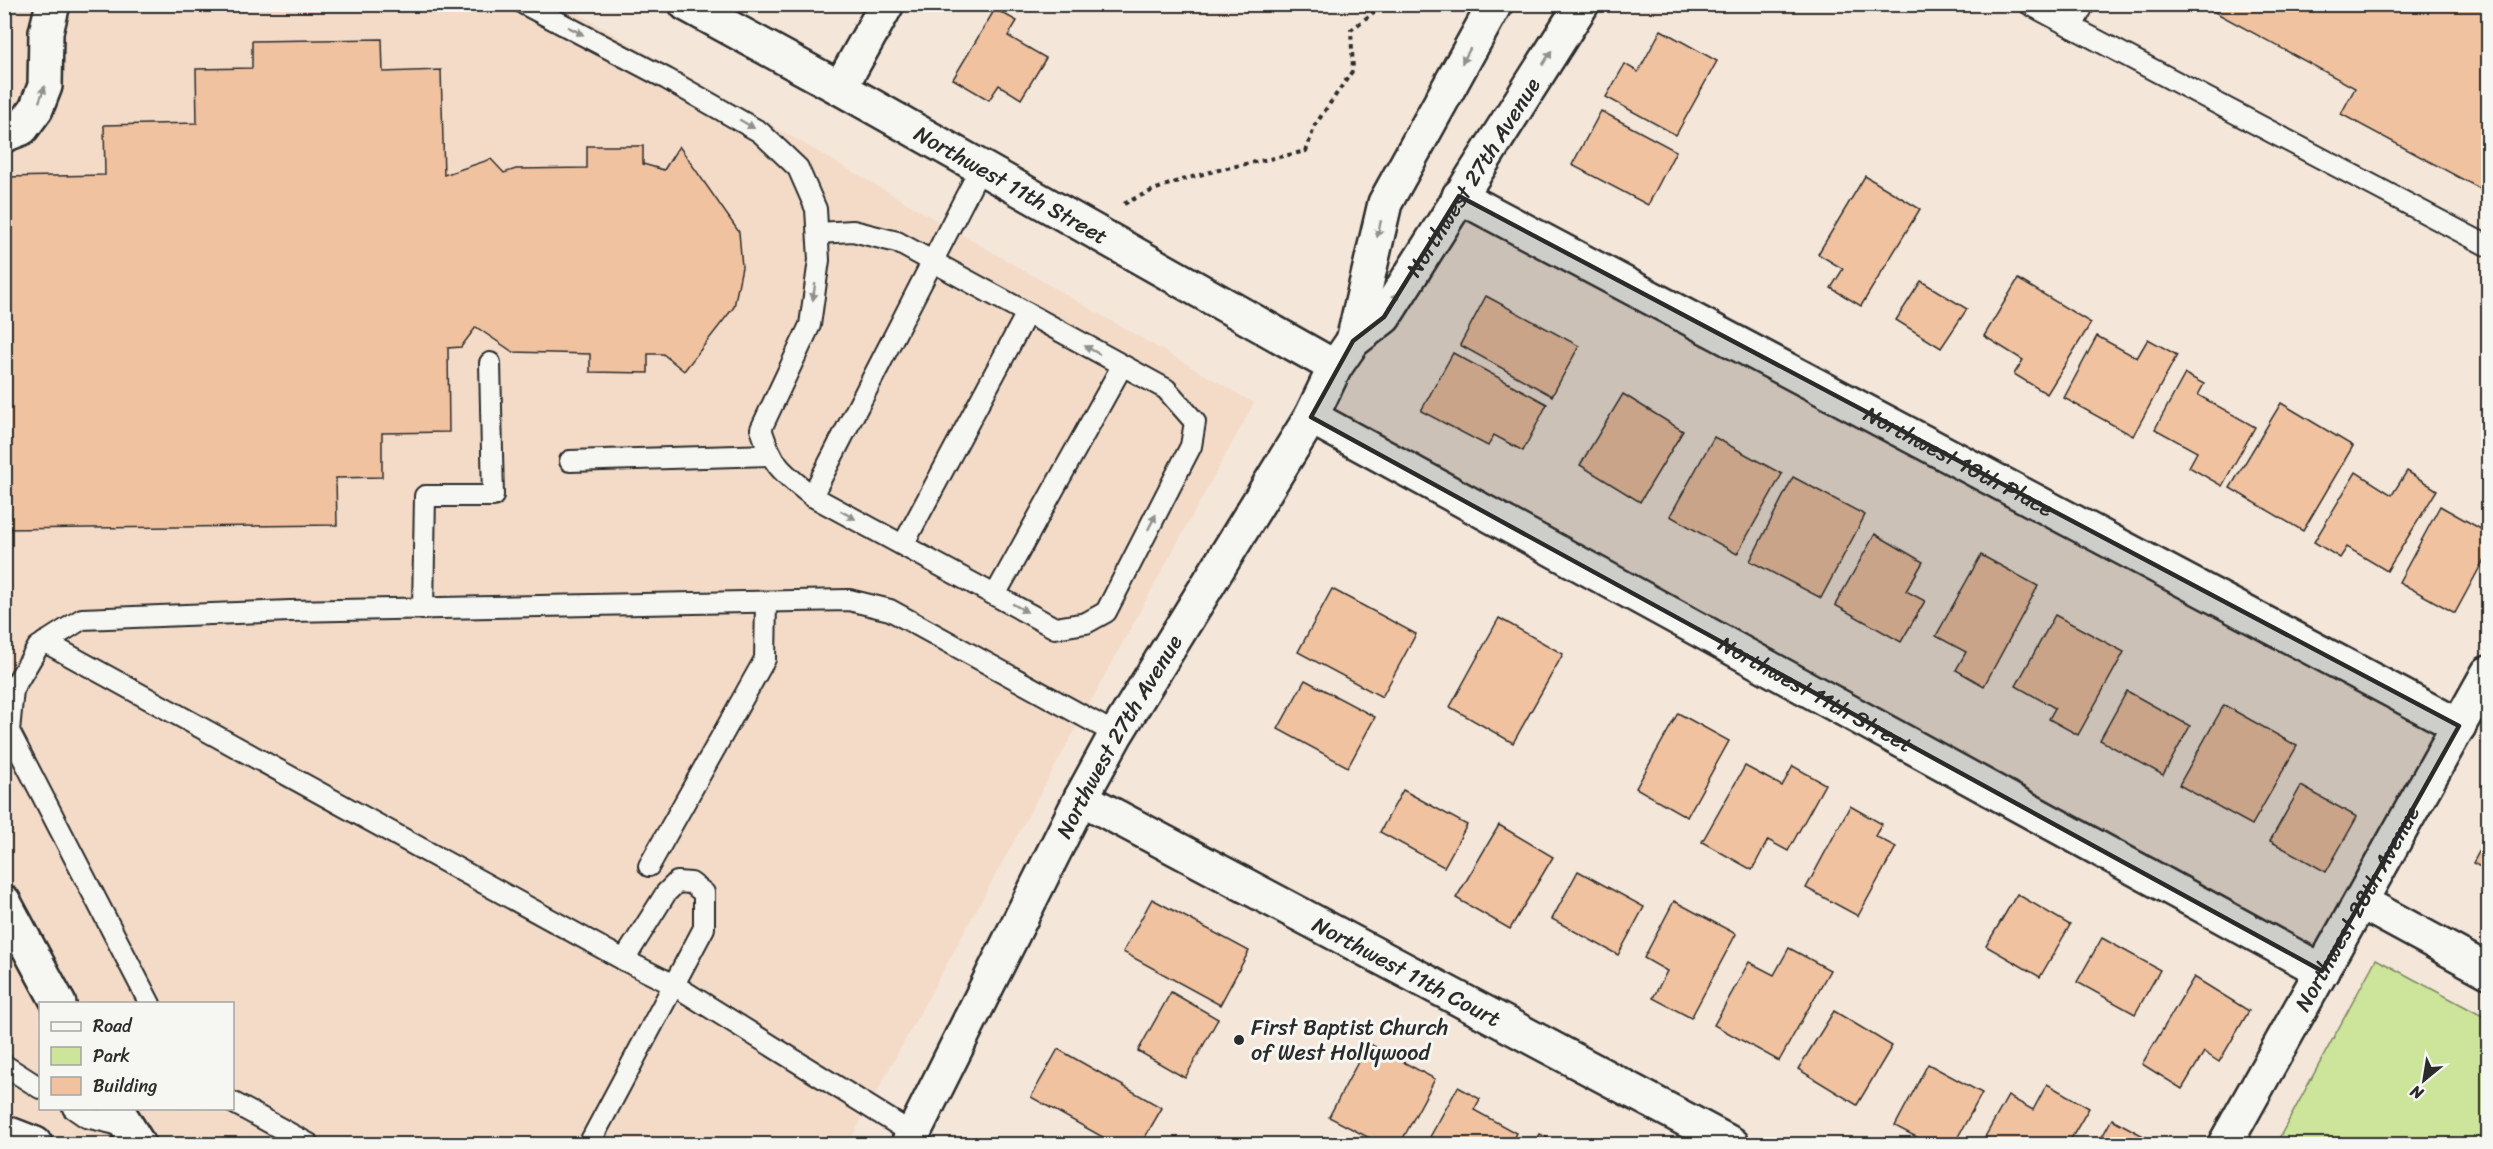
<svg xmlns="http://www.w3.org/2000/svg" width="2493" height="1149" font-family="Sriracha,sans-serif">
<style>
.built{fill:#f3dbc8;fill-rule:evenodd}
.green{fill:#cce59b;stroke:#7c8863;stroke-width:1.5}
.building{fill:#f0c2a0;stroke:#2b2b2b;stroke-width:1.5}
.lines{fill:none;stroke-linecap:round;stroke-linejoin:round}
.service-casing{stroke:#2b2b2b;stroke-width:24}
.minor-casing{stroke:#2b2b2b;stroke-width:38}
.tertiary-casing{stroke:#2b2b2b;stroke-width:38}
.path{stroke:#2b2b2b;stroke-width:4;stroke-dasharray:4.5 4.5;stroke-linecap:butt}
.service{stroke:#f6f6f2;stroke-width:20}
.minor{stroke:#f6f6f2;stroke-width:33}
.tertiary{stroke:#f6f6f2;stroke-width:33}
.oneway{fill:#90908e}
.marked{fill:#2b2b2b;fill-opacity:0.2;stroke:#2b2b2b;stroke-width:4.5;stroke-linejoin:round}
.poi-dot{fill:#2b2b2b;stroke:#f6f6f2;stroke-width:2}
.labels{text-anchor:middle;stroke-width:6;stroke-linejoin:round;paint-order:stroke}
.street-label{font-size:22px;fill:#2b2b2b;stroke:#f6f6f2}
.poi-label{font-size:22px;fill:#2b2b2b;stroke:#f6f6f2;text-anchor:start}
</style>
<rect width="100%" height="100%" fill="#f4e6d9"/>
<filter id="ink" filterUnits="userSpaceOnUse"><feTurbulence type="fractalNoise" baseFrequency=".0167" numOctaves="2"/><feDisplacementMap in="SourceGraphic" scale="12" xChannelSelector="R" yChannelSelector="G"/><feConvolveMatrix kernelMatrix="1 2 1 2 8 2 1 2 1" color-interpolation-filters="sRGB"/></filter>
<g filter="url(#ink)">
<path class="built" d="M5,5H563L1254,403L848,1144H5ZM40,1004H232V1108H40Z"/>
<polygon class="green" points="2376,959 2488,1019 2488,1144 2276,1144"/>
<g class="building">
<polygon points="2200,4 2488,4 2488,193 2341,114 2355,88"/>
<polygon points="995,9 1017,21 1008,36 1046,58 1021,99 999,85 989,100 953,79"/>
<polygon points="1661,30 1717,61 1676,135 1606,97 1625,64 1638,72"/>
<polygon points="382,39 383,72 441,70 444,175 491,159 504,173 516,169 587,168 587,146 643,146 643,164 664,170 679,146 739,232 742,267 734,307 684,371 663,354 648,354 648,373 590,372 590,354 513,352 476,327 461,347 448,348 449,432 382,433 382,477 336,478 337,525 4,529 4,177 105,175 104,125 197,123 196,69 252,68 252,41"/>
<polygon points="1601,111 1676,151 1648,205 1572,165"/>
<polygon points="1865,176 1920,209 1861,306 1831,288 1843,269 1818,254"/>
<polygon points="2018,279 2091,323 2047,394 2014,374 2023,360 1984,336"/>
<polygon points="1921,281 1967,309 1941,348 1896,320"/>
<polygon points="1486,296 1579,346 1552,396 1460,345"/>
<polygon points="2097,336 2137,358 2148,339 2177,355 2133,436 2064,398"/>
<polygon points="1453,353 1547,404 1523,451 1494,435 1488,446 1421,411"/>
<polygon points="2185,374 2204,384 2198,395 2255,427 2222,486 2189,467 2197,452 2155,429"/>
<polygon points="1623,394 1683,431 1640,502 1580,465"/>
<polygon points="2281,403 2353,446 2303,531 2230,488"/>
<polygon points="1714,437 1782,474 1737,554 1670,516"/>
<polygon points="2407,471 2437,490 2387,571 2347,547 2340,558 2314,542 2356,472 2392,495"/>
<polygon points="1793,477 1865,515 1821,598 1750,561"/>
<polygon points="2440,506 2488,533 2488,552 2455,613 2399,582"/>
<polygon points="1875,534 1923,562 1906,591 1925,601 1901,642 1835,605"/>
<polygon points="1981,555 2038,586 1984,686 1956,670 1966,652 1936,636"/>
<polygon points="1332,589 1416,634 1382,697 1298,652"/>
<polygon points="2055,615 2124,652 2078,735 2049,719 2055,708 2016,686"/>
<polygon points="1499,618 1563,654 1513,743 1450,707"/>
<polygon points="1305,680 1375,717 1348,767 1278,729"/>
<polygon points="2127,691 2190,726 2163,775 2100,740"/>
<polygon points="2224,705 2297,746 2252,825 2179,785"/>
<polygon points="1678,713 1729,741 1687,817 1636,788"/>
<polygon points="1745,766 1782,786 1793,766 1825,784 1788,851 1768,840 1752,870 1702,842"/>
<polygon points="2301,786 2357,817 2326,872 2270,841"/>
<polygon points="1403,790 1467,825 1444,867 1380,832"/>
<polygon points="1850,806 1882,824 1875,836 1896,847 1858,916 1806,888"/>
<polygon points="1499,825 1553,857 1510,929 1456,898"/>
<polygon points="2488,835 2488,871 2473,863"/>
<polygon points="1578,871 1644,907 1618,955 1552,919"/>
<polygon points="2017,894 2070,925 2040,977 1986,946"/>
<polygon points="1152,899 1249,951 1220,1005 1123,952"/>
<polygon points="1674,901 1736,934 1691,1018 1653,998 1667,971 1644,958"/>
<polygon points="2102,938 2160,970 2135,1014 2077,982"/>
<polygon points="1789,948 1830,970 1779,1061 1714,1025 1749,962 1774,975"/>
<polygon points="2194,977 2249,1011 2219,1062 2204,1052 2182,1089 2142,1064"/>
<polygon points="1171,992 1218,1019 1185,1078 1138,1051"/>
<polygon points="1834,1011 1892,1046 1857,1105 1798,1069"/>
<polygon points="1368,1043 1435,1079 1400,1144 1381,1144 1329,1117"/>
<polygon points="1058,1049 1162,1108 1141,1144 1115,1144 1031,1097"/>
<polygon points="1928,1064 1982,1093 1954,1144 1930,1144 1895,1126"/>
<polygon points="2047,1084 2089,1108 2068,1144 1981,1144 2008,1096 2033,1110"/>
<polygon points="1458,1087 1480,1099 1474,1110 1516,1133 1510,1144 1426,1144"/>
<polygon points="2112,1119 2158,1144 2098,1144"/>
<polygon points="1540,1134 1559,1144 1534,1144"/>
</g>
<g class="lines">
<defs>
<g id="service">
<path d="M524,4L667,79L760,132L798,168L816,209L819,260L810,325L761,429C774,468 781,471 812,496L1055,628L1086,623L1106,612L1191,446L1195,422L1166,389L897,242L853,231L818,233"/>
<polyline points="2029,4 2072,27 2084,4"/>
<polyline points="2072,27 2488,246"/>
<polyline points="570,461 770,455"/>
<polyline points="812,496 981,167"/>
<polyline points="903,545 1027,313"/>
<polyline points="995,595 1122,366"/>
<polyline points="423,609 425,496 493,496 490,363"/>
<polyline points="45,642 624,960 674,985 913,1134"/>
<polyline points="649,866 765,659 766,602"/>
<polyline points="150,1004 9,731 13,689 38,647 82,619 290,611 849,600 890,610 1116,734"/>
<polyline points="4,1065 40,1088"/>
<polyline points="232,1102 309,1144"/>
<polyline points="73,1108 86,1117 125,1126"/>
<polyline points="589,1144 704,928 704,893 691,883 677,882 666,893 624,960"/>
</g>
<g id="minor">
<polyline points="840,88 887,4"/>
<polyline points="4,135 22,128 36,109 45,86 46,32 53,4"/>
<path id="s1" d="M1459,196L2459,726"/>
<path id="s2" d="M1311,417L2322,971"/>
<path id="s3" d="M1081,798L1732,1144"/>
<polyline points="4,902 59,1004"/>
<polyline points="2361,902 2488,971"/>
<polyline points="116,1108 138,1144"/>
<polyline points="4,1132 35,1144"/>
<path id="s4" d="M2225,1144L2488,673"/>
</g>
<g id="tertiary">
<path id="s5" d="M686,4L840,88L1335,367"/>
<polyline points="1353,341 1385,203 1495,4"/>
<path id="s6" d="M908,1144L1081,798L1116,734L1311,417L1335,367L1353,341L1384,317L1582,4"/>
</g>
</defs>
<use href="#service" class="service-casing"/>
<use href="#minor" class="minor-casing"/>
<use href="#tertiary" class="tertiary-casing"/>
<path class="path" d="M1124,204C1179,174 1245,165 1306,151L1315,125L1353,70L1351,30L1384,4"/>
<use href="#service" class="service"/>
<use href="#minor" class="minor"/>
<use href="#tertiary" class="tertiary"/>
</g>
<defs><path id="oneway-solid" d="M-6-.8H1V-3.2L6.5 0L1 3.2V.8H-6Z" transform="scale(1.5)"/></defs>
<g class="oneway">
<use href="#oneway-solid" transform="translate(576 31) rotate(27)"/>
<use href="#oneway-solid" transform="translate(1466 56) rotate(119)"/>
<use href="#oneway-solid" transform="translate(1547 58) rotate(-57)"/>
<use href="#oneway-solid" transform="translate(42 94) rotate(-70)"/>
<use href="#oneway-solid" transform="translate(747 124) rotate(30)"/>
<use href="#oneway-solid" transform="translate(1379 229) rotate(103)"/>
<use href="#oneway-solid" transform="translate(814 292) rotate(98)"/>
<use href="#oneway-solid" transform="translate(1394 300) rotate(-58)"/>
<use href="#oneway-solid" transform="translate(1092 350) rotate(-151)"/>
<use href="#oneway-solid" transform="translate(848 515) rotate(29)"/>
<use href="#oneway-solid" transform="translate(1152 522) rotate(-63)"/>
<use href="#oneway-solid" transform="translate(1020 608) rotate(29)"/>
</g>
</g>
<path class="marked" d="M1459,196L2459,726L2322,971L1311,417L1353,341L1384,317Z"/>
<circle class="poi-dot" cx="1239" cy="1040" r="6"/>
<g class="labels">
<g class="street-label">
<text dy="8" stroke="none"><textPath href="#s6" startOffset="1124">Northwest 27th Avenue</textPath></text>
<text dy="8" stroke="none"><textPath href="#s5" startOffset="372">Northwest 11th Street</textPath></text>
<text dy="8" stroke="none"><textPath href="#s1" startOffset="566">Northwest 10th Place</textPath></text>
<text dy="8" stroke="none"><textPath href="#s2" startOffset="576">Northwest 11th Street</textPath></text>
<text dy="8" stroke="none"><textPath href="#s6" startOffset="459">Northwest 27th Avenue</textPath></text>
<text dy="8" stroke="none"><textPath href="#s4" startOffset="270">Northwest 28th Avenue</textPath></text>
<text dy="8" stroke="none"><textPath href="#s3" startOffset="369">Northwest 11th Court</textPath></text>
</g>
<g class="poi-label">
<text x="1251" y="1035">First Baptist Church<tspan x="1251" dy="25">of West Hollywood</tspan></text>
</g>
</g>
<rect width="2493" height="1149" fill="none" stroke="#f6f6f2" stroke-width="24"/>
<rect x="12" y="12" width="2469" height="1125" fill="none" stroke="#2b2b2b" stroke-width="2" filter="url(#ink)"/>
<rect x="39" y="1002" width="195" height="108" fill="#f6f6f2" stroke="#a5a5a2" stroke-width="1.5"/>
<rect x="51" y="1022" width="30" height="9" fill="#f6f6f2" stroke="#a5a5a2" stroke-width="1.5"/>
<text x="93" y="1032" font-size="18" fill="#2b2b2b">Road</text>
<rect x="51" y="1047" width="30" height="18" fill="#cce59b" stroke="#a5a5a2" stroke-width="1.5"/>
<text x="93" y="1062" font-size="18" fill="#2b2b2b">Park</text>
<rect x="51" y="1077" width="30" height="18" fill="#f0c2a0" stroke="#a5a5a2" stroke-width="1.5"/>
<text x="93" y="1092" font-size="18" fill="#2b2b2b">Building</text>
<g transform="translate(2424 1080) rotate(210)" stroke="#f6f6f2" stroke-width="4.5" paint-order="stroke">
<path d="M0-4.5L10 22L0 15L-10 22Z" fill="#2b2b2b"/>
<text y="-9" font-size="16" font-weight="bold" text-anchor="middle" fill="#2b2b2b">N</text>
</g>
</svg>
